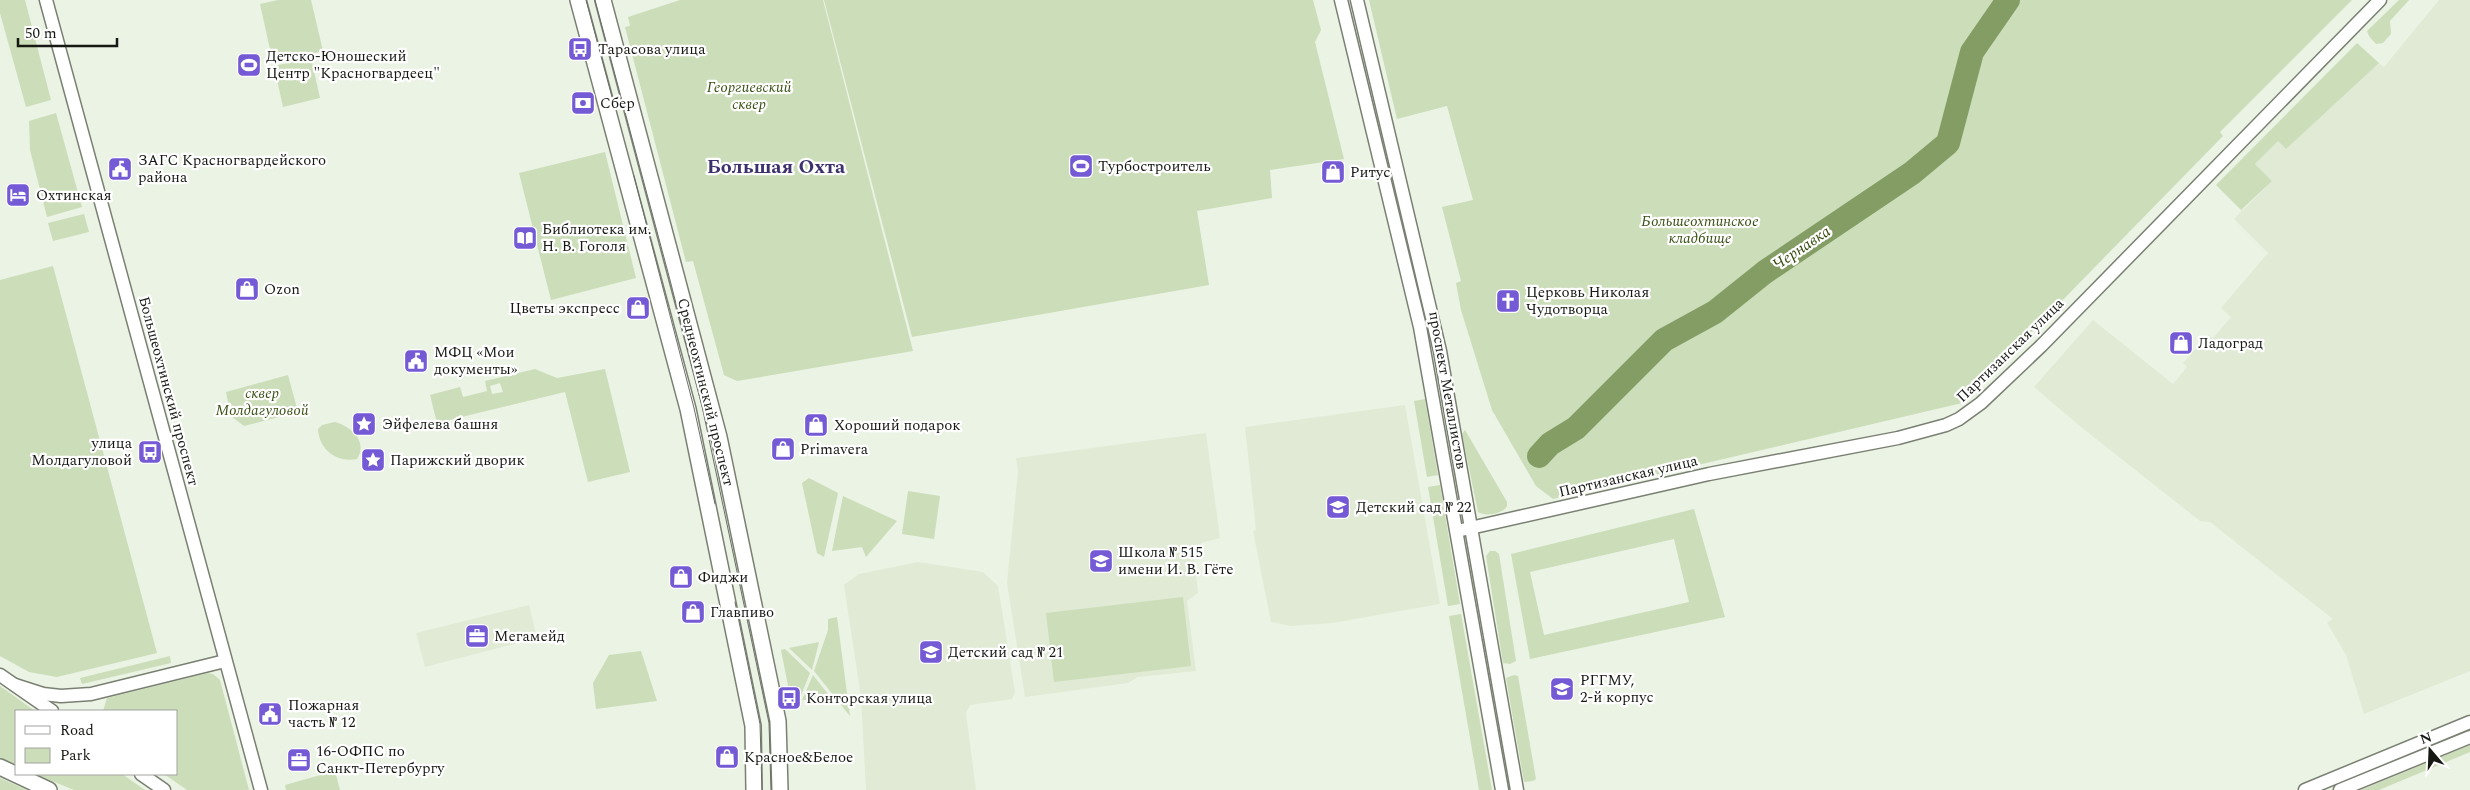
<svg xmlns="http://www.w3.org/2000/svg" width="2470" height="790" font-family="Spectral,serif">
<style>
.built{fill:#e0ead4}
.green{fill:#ccddb9;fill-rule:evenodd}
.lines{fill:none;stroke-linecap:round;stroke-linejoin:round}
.river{stroke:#849d65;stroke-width:24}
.tertiary-casing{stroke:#798072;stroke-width:15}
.secondary-casing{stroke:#798072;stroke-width:18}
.tertiary{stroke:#fff;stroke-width:12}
.secondary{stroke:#fff;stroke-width:15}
.tram{stroke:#6a6f66;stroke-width:1}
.labels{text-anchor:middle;stroke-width:4.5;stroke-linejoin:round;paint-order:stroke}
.poi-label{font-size:15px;fill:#161913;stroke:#fff;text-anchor:start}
.park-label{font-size:15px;font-style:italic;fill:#384f12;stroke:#fff}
.street-label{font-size:15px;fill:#161913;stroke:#fff}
.water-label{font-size:16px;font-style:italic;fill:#304707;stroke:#fff}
.district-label{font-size:20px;font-weight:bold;fill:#3c316d;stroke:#fff}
</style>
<rect width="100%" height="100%" fill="#ebf3e4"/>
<g class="built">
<polygon points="2439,0 2470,0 2470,671 2364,714 2346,655 2327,623 2333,619 2210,522 2200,521 2081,427 2034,387 2093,320 2173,384 2187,367 2183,363 2208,335 2213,338 2231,317 2221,308 2268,253 2234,219 2272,181 2255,164 2278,141 2286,148 2379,63 2384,67"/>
<polygon points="1405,405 1440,604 1332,623 1291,626 1271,622 1253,531 1256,530 1245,427"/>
<polygon points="1206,433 1220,538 1201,543 1202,555 1194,556 1198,593 1187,601 1196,671 1138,677 1128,683 1025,697 1007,583 1018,471 1016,458"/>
<polygon points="918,562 983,572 998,586 1015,692 1012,699 970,705 966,713 976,790 866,790 861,697 844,585 859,574"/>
<polygon points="529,605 537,638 425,667 416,633"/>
</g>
<g class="green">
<polygon points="0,0 25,0 51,100 26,107 0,13"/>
<polygon points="278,0 311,0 323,51 273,63 260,4"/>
<polygon points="680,0 823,0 913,351 737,381 724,375 693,261 686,262 625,27 630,26 628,17"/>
<polygon points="824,0 1313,0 1321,30 1315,42 1344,159 1270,170 1272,198 1197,211 1209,285 912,337"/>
<polygon points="1369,0 2352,0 2220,132 2223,136 1962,403 1553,499 1536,486 1492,410 1461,310 1456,283 1461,281 1442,207 1473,200 1447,106 1397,119"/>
<polygon points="2399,0 2409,0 2390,21 2391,34 2383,43 2376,44 2369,36 2367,31"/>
<polygon points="2357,43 2379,63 2286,149 2278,141 2255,164 2272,181 2241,210 2216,185"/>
<polygon points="311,58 320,98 283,107 274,66"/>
<polygon points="56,113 82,207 47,217 30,150 29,121"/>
<polygon points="605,152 636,278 551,300 519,173"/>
<polygon points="84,214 89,232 53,241 48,223"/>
<polygon points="53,266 157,653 57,677 29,672 0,656 0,280"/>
<path d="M535,369L557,378L605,369L630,472L588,482L565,392L437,423L430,395L460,387L463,397L487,391L485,381ZM500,383L503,392L492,394L490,386Z"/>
<polygon points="288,375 298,412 244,426 231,416 226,392"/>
<polygon points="1425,399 1438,475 1427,477 1414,401"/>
<path d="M335,422C352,427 368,442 357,459C337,463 319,450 318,429L322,425Z"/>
<path d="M1465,430L1507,502V506C1503,514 1485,517 1478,512L1462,434Z"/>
<polygon points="809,478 838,493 824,557 817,553 802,483"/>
<polygon points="1440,485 1460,604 1448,606 1428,487"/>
<polygon points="908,491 940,496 934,539 902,534"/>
<polygon points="843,496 897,521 866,557 862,547 832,551"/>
<path d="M1694,509L1725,617L1530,659L1511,554ZM1674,539L1689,602L1544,635L1530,572Z"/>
<polygon points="1490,551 1495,551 1499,554 1516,661 1510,664 1503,663 1486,556"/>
<polygon points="1183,597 1191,666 1054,682 1046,613"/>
<polygon points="1461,614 1492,790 1479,790 1449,616"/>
<polygon points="837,617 850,716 814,671 828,630 828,619"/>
<polygon points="819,642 812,670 789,648"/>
<polygon points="785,649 810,673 797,705 792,706 781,650"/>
<polygon points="641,651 657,701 596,709 593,683 609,655"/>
<polygon points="170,656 171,663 82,684 80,678"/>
<polygon points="208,673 213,674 220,680 249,790 187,790 164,774 176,774 176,711 103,711 107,698"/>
<polygon points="813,675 832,699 802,700"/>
<polygon points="1514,675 1518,676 1536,779 1533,781 1524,782 1506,678"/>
<polygon points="0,686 35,711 16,711 16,765 0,758"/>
<polygon points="2470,745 2470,752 2379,790 2361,790"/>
<polygon points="335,771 340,790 286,790 285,785"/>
<polygon points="35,774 122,774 145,790 74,790"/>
<polygon points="0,778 27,790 0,790"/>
</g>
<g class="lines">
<polyline class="river" points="1539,456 1550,444 1576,428 1664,340 1715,312 1765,272 1912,173 1948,143 1972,52 2008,0"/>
<defs>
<g id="tertiary">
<polyline points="46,0 261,790"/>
<polyline points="1341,0 1420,327 1502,790"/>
<polyline points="1357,0 1440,351 1517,790"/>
<polyline points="1457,531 1709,474 1898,438 1946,425 1959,419 1981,403 2041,346 2380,0"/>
<polyline points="0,675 52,711"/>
<polyline points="15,685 43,694 61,696 91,694 225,661"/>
<polyline points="141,774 164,790"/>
<polyline points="2305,790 2470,722"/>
<polyline points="2340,790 2470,737"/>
</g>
<g id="secondary">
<polyline points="578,0 688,409 753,726 754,790"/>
<polyline points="603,0 719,437 778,721 780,790"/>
<polyline points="0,767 49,790"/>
</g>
</defs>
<use href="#tertiary" class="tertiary-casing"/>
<use href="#secondary" class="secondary-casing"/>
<use href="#tertiary" class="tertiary"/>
<use href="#secondary" class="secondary"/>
<g class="tram">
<polyline points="586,0 612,97"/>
<polyline points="595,0 670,280 702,406 769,723 771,790"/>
<polyline points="634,176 694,408 715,504"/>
<polyline points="735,602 760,724 762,790"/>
</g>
</g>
<defs>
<symbol id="bus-square" viewBox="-11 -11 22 22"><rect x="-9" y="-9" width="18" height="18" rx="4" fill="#745ad4" stroke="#fff"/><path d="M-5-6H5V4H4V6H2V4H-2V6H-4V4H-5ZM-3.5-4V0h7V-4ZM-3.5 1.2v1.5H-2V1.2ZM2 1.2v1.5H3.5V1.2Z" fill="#fff"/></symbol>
<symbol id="stadium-square" viewBox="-11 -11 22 22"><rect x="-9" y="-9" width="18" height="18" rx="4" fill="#745ad4" stroke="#fff"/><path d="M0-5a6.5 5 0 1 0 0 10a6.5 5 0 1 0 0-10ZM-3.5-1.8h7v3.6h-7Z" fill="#fff"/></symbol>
<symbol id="bank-square" viewBox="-11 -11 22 22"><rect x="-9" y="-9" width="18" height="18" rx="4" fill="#745ad4" stroke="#fff"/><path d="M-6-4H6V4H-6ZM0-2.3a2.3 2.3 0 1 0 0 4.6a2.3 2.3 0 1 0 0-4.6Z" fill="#fff"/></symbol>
<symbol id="civic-square" viewBox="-11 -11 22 22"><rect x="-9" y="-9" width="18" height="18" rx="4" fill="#745ad4" stroke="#fff"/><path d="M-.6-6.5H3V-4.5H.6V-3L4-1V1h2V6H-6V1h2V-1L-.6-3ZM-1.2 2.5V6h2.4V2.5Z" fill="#fff"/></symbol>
<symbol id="shop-square" viewBox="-11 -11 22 22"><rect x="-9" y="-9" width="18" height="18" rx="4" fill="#745ad4" stroke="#fff"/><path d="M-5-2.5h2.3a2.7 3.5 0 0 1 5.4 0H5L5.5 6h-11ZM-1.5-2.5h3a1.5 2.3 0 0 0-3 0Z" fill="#fff"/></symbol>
<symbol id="hotel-square" viewBox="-11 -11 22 22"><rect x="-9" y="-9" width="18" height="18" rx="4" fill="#745ad4" stroke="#fff"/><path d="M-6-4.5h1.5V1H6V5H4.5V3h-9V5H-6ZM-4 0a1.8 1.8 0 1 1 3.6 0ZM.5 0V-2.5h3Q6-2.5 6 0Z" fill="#fff"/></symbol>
<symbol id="library-square" viewBox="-11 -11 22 22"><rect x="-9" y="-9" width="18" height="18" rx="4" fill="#745ad4" stroke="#fff"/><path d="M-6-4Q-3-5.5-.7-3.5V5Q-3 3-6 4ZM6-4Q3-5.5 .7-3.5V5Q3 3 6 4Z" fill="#fff"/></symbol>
<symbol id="church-square" viewBox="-11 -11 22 22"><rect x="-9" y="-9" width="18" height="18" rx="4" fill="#745ad4" stroke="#fff"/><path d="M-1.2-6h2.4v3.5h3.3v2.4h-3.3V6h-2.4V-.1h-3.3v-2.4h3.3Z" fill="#fff"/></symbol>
<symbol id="sight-square" viewBox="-11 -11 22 22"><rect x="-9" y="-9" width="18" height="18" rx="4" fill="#745ad4" stroke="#fff"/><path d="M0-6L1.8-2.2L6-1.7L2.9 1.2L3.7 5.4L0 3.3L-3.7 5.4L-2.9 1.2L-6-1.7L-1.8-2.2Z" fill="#fff"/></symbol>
<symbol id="school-square" viewBox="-11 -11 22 22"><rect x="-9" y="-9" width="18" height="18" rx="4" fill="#745ad4" stroke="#fff"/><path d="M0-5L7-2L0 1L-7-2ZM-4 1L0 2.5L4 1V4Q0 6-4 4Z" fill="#fff"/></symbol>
<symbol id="office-square" viewBox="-11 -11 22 22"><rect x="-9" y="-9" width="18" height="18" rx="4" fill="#745ad4" stroke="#fff"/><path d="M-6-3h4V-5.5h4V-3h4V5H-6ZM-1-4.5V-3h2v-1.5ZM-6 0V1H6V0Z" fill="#fff"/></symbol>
<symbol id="university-square" viewBox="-11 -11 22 22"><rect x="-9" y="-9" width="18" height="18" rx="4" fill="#745ad4" stroke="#fff"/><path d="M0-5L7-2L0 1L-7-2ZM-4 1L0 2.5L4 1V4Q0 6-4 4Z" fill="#fff"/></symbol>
</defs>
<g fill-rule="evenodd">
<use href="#bus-square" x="566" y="35" width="28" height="28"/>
<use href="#stadium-square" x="235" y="51" width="28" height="28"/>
<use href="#bank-square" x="569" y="89" width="28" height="28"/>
<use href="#stadium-square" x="1067" y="152" width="28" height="28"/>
<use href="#civic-square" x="106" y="155" width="28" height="28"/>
<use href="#shop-square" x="1319" y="158" width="28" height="28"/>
<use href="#hotel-square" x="4" y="181" width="28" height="28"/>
<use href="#library-square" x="511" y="224" width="28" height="28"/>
<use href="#shop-square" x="233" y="275" width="28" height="28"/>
<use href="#church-square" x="1494" y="287" width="28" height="28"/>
<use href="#shop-square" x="624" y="294" width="28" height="28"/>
<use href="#shop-square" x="2167" y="329" width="28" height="28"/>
<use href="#civic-square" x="402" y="347" width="28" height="28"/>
<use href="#sight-square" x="350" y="410" width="28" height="28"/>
<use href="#shop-square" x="802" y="411" width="28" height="28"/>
<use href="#shop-square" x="769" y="435" width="28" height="28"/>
<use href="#bus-square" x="136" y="438" width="28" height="28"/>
<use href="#sight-square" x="359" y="446" width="28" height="28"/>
<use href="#school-square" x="1324" y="493" width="28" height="28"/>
<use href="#school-square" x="1087" y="547" width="28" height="28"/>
<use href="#shop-square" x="667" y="563" width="28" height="28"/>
<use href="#shop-square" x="679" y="598" width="28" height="28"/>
<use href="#office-square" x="463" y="622" width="28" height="28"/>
<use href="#school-square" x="917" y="638" width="28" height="28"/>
<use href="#university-square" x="1548" y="675" width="28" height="28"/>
<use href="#bus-square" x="775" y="684" width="28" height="28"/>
<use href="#civic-square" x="256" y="700" width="28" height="28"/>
<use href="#shop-square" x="713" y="743" width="28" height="28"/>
<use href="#office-square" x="285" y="746" width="28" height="28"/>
</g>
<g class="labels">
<g class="poi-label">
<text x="598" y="54">Тарасова улица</text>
<text x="266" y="61">Детско-Юношеский<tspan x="266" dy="17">Центр "Красногвардеец"</tspan></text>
<text x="600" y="108">Сбер</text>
<text x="138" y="165">ЗАГС Красногвардейского<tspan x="138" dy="17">района</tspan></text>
<text x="1098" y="171">Турбостроитель</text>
<text x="1350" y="177">Ритус</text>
<text x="36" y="200">Охтинская</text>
<text x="542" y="234">Библиотека им.<tspan x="542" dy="17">Н. В. Гоголя</tspan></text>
<text x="264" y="294">Ozon</text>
<text x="1526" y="297">Церковь Николая<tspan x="1526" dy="17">Чудотворца</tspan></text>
<text x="620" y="313" text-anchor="end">Цветы экспресс</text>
<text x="2198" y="348">Ладоград</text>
<text x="434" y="357">МФЦ «Мои<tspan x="434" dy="17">документы»</tspan></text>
<text x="382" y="429">Эйфелева башня</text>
<text x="834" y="430">Хороший подарок</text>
<text x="132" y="448" text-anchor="end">улица<tspan x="132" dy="17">Молдагуловой</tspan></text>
<text x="800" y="454">Primavera</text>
<text x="390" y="465">Парижский дворик</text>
<text x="1356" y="512">Детский сад № 22</text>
<text x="1118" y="557">Школа № 515<tspan x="1118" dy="17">имени И. В. Гёте</tspan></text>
<text x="698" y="582">Фиджи</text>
<text x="710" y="617">Главпиво</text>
<text x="494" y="641">Мегамейд</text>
<text x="948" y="657">Детский сад № 21</text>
<text x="1580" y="685">РГГМУ,<tspan x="1580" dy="17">2-й корпус</tspan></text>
<text x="806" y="703">Конторская улица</text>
<text x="288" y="710">Пожарная<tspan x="288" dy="17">часть № 12</tspan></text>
<text x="316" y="756">16-ОФПС по<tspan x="316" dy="17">Санкт-Петербургу</tspan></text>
<text x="744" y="762">Красное&amp;Белое</text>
</g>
<g class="park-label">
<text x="749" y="92">Георгиевский<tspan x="749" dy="17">сквер</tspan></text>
<text x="1700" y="226">Большеохтинское<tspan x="1700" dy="17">кладбище</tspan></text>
<text x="262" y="398">сквер<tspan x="262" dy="17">Молдагуловой</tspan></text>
</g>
<g class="street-label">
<text transform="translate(2010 350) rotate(-44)" y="5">Партизанская улица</text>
<text transform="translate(1448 390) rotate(80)" y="5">проспект Металлистов</text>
<text transform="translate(169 391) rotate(75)" y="5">Большеохтинский проспект</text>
<text transform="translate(706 392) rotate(76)" y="5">Среднеохтинский проспект</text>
<text transform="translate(1628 476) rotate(-13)" y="5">Партизанская улица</text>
</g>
<g class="water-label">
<text transform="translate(1801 247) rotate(-34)" y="6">Чернавка</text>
</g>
<g class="district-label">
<text x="776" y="173">Большая Охта</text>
</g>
</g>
<rect x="15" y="710" width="162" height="65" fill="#ffffff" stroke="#a2a3a1"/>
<rect x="25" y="726" width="25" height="8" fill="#ffffff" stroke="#a2a3a1"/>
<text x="60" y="735" font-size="15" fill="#161913">Road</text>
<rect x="25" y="748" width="25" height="15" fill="#ccddb9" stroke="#a2a3a1"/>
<text x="60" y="760" font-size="15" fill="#161913">Park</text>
<g transform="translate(2430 750) rotate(341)" stroke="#ffffff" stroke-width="4" paint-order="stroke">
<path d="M0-4L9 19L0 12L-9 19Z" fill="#161913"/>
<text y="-8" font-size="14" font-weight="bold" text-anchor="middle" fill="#161913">N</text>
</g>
<path d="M18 38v8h99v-8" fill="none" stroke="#161913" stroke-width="2.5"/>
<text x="25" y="38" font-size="15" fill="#161913" stroke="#ffffff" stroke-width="4" paint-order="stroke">50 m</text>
</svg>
